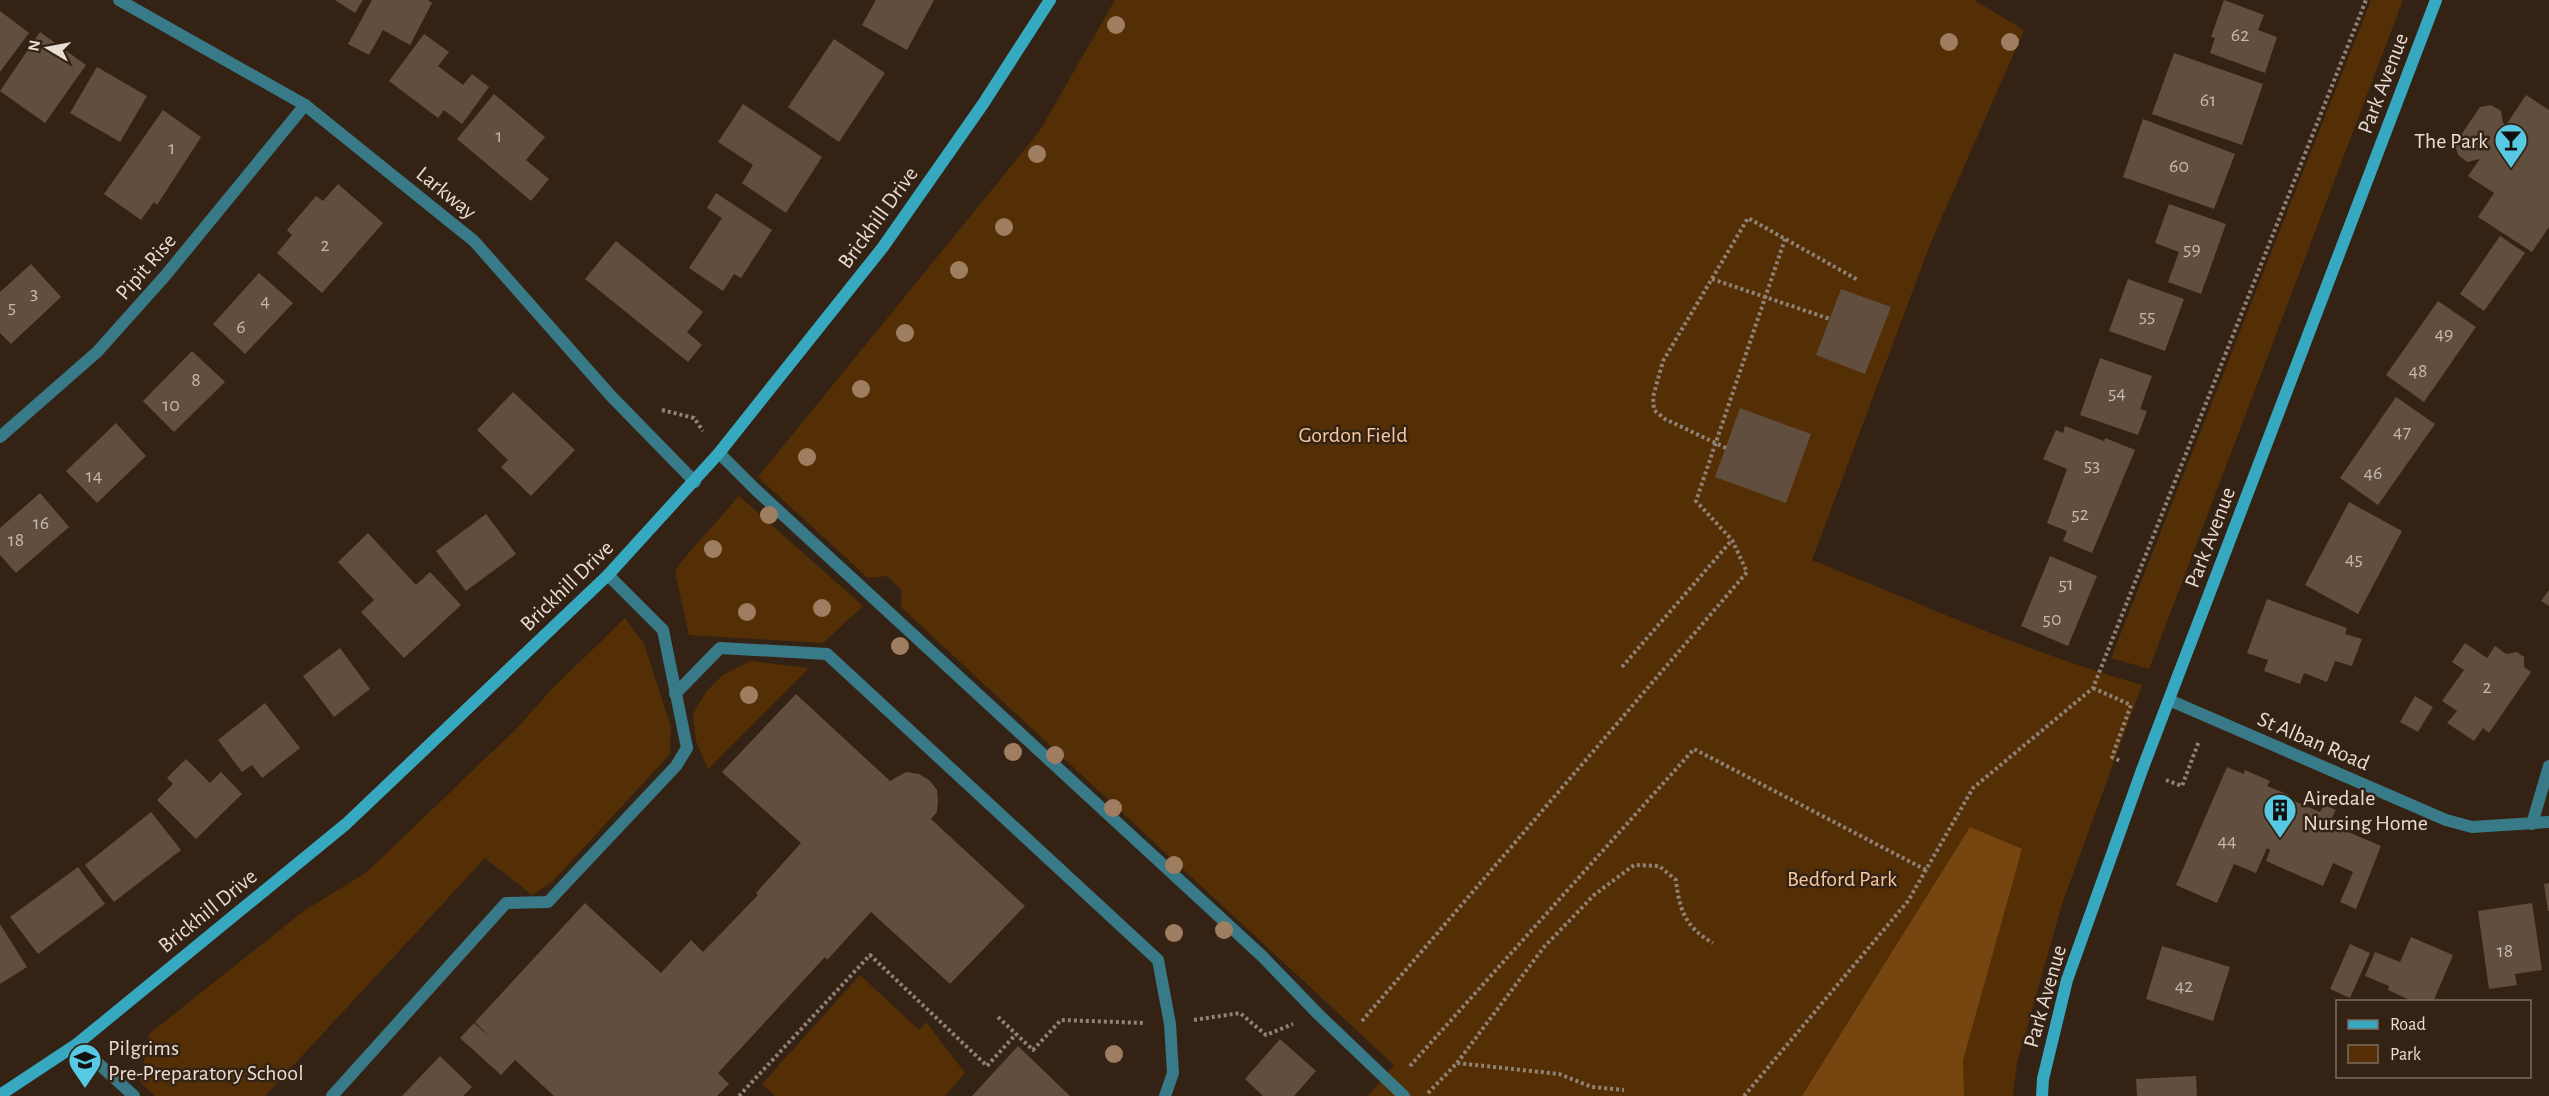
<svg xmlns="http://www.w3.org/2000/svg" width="2549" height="1096" font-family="'Alegreya Sans',sans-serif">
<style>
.green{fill:#542f05}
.forest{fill:#77450f}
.building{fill:#614e3e}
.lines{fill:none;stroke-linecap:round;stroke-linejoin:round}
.path{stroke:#908276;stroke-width:4;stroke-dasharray:3 3;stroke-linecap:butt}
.lane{stroke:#397a88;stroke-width:12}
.street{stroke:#397a88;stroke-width:12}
.secondary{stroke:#36a9c0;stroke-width:12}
.tree{fill:#9f7d60}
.labels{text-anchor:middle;stroke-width:5;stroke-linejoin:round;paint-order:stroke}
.number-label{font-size:20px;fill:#c6b8ae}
.street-label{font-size:22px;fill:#e8dcd3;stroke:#342314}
.poi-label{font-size:22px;fill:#e8dcd3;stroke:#342314;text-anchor:start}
.park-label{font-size:22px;fill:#f6c79f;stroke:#342314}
</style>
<rect width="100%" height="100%" fill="#342314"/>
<g class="green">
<path d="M1115,0H1974L2024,30L1931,242L1812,560C1921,604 2029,653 2142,685L2062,904L2017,1063L2013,1096H1368L1394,1065L901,607L902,590L887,576L868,578L758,477L1039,132Z"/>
<polygon points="2371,0 2403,0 2149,669 2111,658"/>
<polygon points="739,496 863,606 823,643 689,635 675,572 680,563"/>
<polygon points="625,618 644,644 671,727 670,754 552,882 532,895 485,858 265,1096 155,1096 140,1082 149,1034 304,911 367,872 516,729 553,688"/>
<polygon points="750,661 809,668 708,769 696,741 693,714 706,692 723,675"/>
<polygon points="860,975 919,1030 926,1022 965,1073 945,1096 775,1096 762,1084"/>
</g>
<polygon class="forest" points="1970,827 2022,849 1963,1060 1964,1096 1802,1096"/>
<g class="building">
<polygon points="335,0 363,0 355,13"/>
<polygon points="372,0 428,0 432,3 410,45 383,30 369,55 348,44"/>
<polygon points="876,0 934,0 907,50 862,25"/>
<polygon points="2224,0 2264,15 2258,30 2277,37 2265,73 2210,53 2215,38 2211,37"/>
<polygon points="0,11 29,33 0,72"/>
<polygon points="40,32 86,65 45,123 0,91"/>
<polygon points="424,34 449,52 438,66 463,85 472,74 489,87 462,124 444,110 438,118 389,81"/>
<polygon points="834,39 885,73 839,142 788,107"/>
<polygon points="2174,53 2263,84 2242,145 2152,114"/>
<polygon points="97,67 147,96 120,142 70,113"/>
<polygon points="494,94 545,137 526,160 549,179 531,201 457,139"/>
<polygon points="2526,95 2549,110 2549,227 2532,252 2478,217 2494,193 2468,176 2480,159 2467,162 2458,155 2455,144 2480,107 2491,105 2501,111 2503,123 2506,125"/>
<polygon points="743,104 822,157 786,213 742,183 753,165 718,142"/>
<polygon points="163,110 201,137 157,205 154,202 141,220 104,194"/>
<polygon points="2143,119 2235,154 2214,209 2123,177"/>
<polygon points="338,184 383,223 322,293 277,253 292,235 287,230 316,196 323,201"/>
<polygon points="716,193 772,230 741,278 734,274 723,291 689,268 722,218 707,208"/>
<polygon points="2169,204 2226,224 2201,294 2168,282 2179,252 2155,243"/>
<polygon points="2500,236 2525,253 2484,311 2460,294"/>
<polygon points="616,241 703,312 687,332 702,345 688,362 585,279"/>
<polygon points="31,264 61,297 11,344 0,333 0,292"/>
<polygon points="259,273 293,303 245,354 213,324"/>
<polygon points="2128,279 2184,299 2165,351 2109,331"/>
<polygon points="1841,289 1891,307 1865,374 1816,355"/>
<polygon points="2438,301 2476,327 2424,402 2386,375"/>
<polygon points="192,351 225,382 174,432 143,401"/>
<polygon points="2100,358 2152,376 2140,409 2147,411 2138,435 2080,415"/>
<polygon points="513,392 575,450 531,496 501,467 508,460 477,430"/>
<polygon points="2396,397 2435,424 2378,505 2340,478"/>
<polygon points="1740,408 1811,434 1786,503 1715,477"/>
<polygon points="116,423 146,456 97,503 66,471"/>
<polygon points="2065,426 2104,441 2105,438 2135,450 2092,553 2063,541 2067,531 2047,523 2067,469 2043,459 2056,430 2063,433"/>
<polygon points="40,493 69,527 16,573 0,555 0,528"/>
<polygon points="2349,502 2402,531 2358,614 2305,585"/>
<polygon points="486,514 516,554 466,591 436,551"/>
<polygon points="368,533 416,585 430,572 461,605 404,658 361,612 374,600 338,562"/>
<polygon points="2050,556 2097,576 2068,646 2021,626"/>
<polygon points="2549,590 2549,606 2541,601"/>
<polygon points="2267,599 2347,628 2345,634 2362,639 2352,666 2335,661 2327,682 2304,673 2300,684 2264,671 2268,660 2247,653"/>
<polygon points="2465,643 2487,658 2495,646 2506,654 2517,652 2524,657 2524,667 2531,672 2489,733 2483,728 2474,741 2447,723 2457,711 2442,701 2464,670 2452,662"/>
<polygon points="340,648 370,689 334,717 303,676"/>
<polygon points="796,694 890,781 906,772 919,774 930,781 937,790 938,801 937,812 931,819 1025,906 950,984 871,912 827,960 825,957 718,1073 729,1084 717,1096 554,1096 515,1060 501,1075 460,1038 474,1023 492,1039 475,1022 585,903 661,973 691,940 703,952 758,895 756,893 801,843 722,772"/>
<polygon points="2415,696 2433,707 2418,732 2400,722"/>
<polygon points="265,703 300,748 262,778 252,765 242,772 218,740"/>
<polygon points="186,759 210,783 221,772 242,794 196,839 157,800 173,784 167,778"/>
<polygon points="2227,767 2244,774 2245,770 2270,781 2267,786 2289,795 2285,804 2289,806 2292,800 2320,812 2324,805 2336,810 2332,817 2350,824 2346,831 2381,846 2356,909 2340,902 2353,872 2333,863 2323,886 2266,861 2270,850 2267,848 2256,873 2234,864 2217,903 2176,885"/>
<polygon points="151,812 181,850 114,902 85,865"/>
<polygon points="78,867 105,904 38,954 10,917"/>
<polygon points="2549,883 2549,911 2548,911 2544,884"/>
<polygon points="2532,903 2542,970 2515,974 2517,985 2489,989 2478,911"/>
<polygon points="0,924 27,967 0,984"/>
<polygon points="2411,937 2453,955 2433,1002 2414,1002 2388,990 2389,986 2365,976 2375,952 2400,962"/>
<polygon points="2350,944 2370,953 2350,998 2330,989"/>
<polygon points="2162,946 2230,967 2213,1021 2146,999"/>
<polygon points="1280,1039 1316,1071 1294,1096 1263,1096 1245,1079"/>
<polygon points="1018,1046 1070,1096 972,1096"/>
<polygon points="440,1056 472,1087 463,1096 402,1096"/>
<polygon points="2196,1076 2197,1096 2137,1096 2136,1079"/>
</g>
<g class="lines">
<g class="path">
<polyline points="1712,279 1830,319"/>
<polyline points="662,410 694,418 703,431"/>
<polyline points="1726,448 1665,419 1654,410 1653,397 1663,361 1748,218 1858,280"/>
<polyline points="1622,667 1732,540"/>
<polyline points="2093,688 2131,705 2112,757 2120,761"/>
<polyline points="2166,780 2182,786 2199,741"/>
<polyline points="998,1017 1033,1050 1061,1020 1145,1023"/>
<polyline points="1194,1020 1240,1013 1266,1035 1293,1024"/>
<polyline points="1362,1021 1747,572 1732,540 1696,501 1785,239"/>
<path d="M1457,1063L1544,947L1594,895L1634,865L1659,866L1676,880C1679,910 1686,928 1713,943"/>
<polyline points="1410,1066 1694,749 1926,870"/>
<polyline points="1428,1093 1457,1063 1559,1074 1592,1087 1624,1090"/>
<polyline points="739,1096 870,955 987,1066 1016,1034"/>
<polyline points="1744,1096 1908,901 1973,788 2093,688 2366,0"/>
</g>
<g class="lane">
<polyline points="719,453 755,489 1262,956 1319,1015 1404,1096"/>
<polyline points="675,694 720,648 827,654 1158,960 1170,1024 1173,1073 1165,1096"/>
<polyline points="77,1044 134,1096"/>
<polyline points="332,1096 506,903 548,902 676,766 687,748 663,630 608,575"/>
</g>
<g class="street">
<polyline points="119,0 305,105 474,241 611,396 695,482"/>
<polyline points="0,437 97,352 165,276 305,105"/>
<polyline points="2169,700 2446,820 2472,827 2549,822"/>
<polyline points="2532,824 2549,766"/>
</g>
<g class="secondary">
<polyline points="0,1095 77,1044 346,824 608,575 719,453 883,247 983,104 1050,0"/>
<polyline points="2042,1096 2043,1079 2067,980 2142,770 2436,0"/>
</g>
</g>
<g class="tree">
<circle cx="1116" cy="25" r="9"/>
<circle cx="1949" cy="42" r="9"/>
<circle cx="2010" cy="42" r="9"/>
<circle cx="1037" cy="154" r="9"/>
<circle cx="1004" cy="227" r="9"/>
<circle cx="959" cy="270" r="9"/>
<circle cx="905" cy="333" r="9"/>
<circle cx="861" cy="389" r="9"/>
<circle cx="807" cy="457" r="9"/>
<circle cx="769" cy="515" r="9"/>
<circle cx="713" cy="549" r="9"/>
<circle cx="822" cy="608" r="9"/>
<circle cx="747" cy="612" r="9"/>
<circle cx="900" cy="646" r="9"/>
<circle cx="749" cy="695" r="9"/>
<circle cx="1013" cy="752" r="9"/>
<circle cx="1055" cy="755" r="9"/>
<circle cx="1113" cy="808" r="9"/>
<circle cx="1174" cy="865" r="9"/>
<circle cx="1224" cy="930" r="9"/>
<circle cx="1174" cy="933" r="9"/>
<circle cx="1114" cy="1054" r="9"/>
</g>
<defs>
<symbol id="bar-pin" viewBox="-11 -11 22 30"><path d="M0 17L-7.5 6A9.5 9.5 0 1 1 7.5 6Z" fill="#57c9e2" stroke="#342314"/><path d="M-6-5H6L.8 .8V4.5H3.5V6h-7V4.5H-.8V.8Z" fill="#111"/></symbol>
<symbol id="building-pin" viewBox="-11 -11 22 30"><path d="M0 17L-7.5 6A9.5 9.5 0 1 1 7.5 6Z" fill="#57c9e2" stroke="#342314"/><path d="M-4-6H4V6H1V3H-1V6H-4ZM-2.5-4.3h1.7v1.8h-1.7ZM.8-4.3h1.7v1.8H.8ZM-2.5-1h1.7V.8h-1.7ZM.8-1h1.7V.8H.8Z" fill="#111"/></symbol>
<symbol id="school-pin" viewBox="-11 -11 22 30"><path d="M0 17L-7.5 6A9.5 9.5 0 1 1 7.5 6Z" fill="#57c9e2" stroke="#342314"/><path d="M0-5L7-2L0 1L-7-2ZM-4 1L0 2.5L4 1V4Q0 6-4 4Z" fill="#111"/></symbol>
</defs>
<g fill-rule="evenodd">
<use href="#bar-pin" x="2492" y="121" width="38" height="52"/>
<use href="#building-pin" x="2261" y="791" width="38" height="52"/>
<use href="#school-pin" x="66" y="1041" width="38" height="52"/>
</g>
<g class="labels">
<g class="number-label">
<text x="2240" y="41">62</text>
<text x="2208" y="106">61</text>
<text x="499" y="142">1</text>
<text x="172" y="154">1</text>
<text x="2179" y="172">60</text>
<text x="325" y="251">2</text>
<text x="2192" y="255">59</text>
<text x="34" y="299">3</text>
<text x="265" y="307">4</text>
<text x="12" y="313">5</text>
<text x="2147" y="322">55</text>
<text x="241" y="333">6</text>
<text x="2444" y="340">49</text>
<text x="2418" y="377">48</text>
<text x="196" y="386">8</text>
<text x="2117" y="399">54</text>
<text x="171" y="411">10</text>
<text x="2402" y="438">47</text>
<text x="2092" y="471">53</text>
<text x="2373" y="479">46</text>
<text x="94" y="482">14</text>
<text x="2080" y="520">52</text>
<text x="41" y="529">16</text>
<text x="16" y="546">18</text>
<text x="2354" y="565">45</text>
<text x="2066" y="590">51</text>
<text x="2052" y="625">50</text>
<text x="2487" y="693">2</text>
<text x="2227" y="847">44</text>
<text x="2505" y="957">18</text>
<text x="2184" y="992">42</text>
</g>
<g class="street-label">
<text transform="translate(2382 83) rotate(-69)" y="8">Park Avenue</text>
<text transform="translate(447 192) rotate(39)" y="8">Larkway</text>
<text transform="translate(877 217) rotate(-54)" y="8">Brickhill Drive</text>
<text transform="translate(145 266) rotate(-49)" y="8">Pipit Rise</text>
<text transform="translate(2209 537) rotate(-69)" y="8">Park Avenue</text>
<text transform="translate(566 585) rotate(-44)" y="8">Brickhill Drive</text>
<text transform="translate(2314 740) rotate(23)" y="8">St Alban Road</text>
<text transform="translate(207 910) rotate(-39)" y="8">Brickhill Drive</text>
<text transform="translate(2044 996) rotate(-74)" y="8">Park Avenue</text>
</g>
<g class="poi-label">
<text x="2488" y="148" text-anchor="end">The Park</text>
<text x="2303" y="805">Airedale<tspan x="2303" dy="25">Nursing Home</tspan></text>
<text x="108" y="1055">Pilgrims<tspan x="108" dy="25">Pre-Preparatory School</tspan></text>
</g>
<g class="park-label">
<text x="1353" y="442">Gordon Field</text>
<text x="1842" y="886">Bedford Park</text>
</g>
</g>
<rect x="2336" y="1000" width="195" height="78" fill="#342314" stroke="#7c6d60" stroke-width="1.5"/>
<rect x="2348" y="1020" width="30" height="9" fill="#36a9c0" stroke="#7c6d60" stroke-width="1.5"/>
<text x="2390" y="1030" font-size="18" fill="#e8dcd3">Road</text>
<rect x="2348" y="1045" width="30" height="18" fill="#542f05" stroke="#7c6d60" stroke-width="1.5"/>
<text x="2390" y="1060" font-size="18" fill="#e8dcd3">Park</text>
<g transform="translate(48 48) rotate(280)" stroke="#342314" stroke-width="4.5" paint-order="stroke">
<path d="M0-4.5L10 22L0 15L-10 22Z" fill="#e8dcd3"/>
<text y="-9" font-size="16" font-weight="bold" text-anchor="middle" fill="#e8dcd3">N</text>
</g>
</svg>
